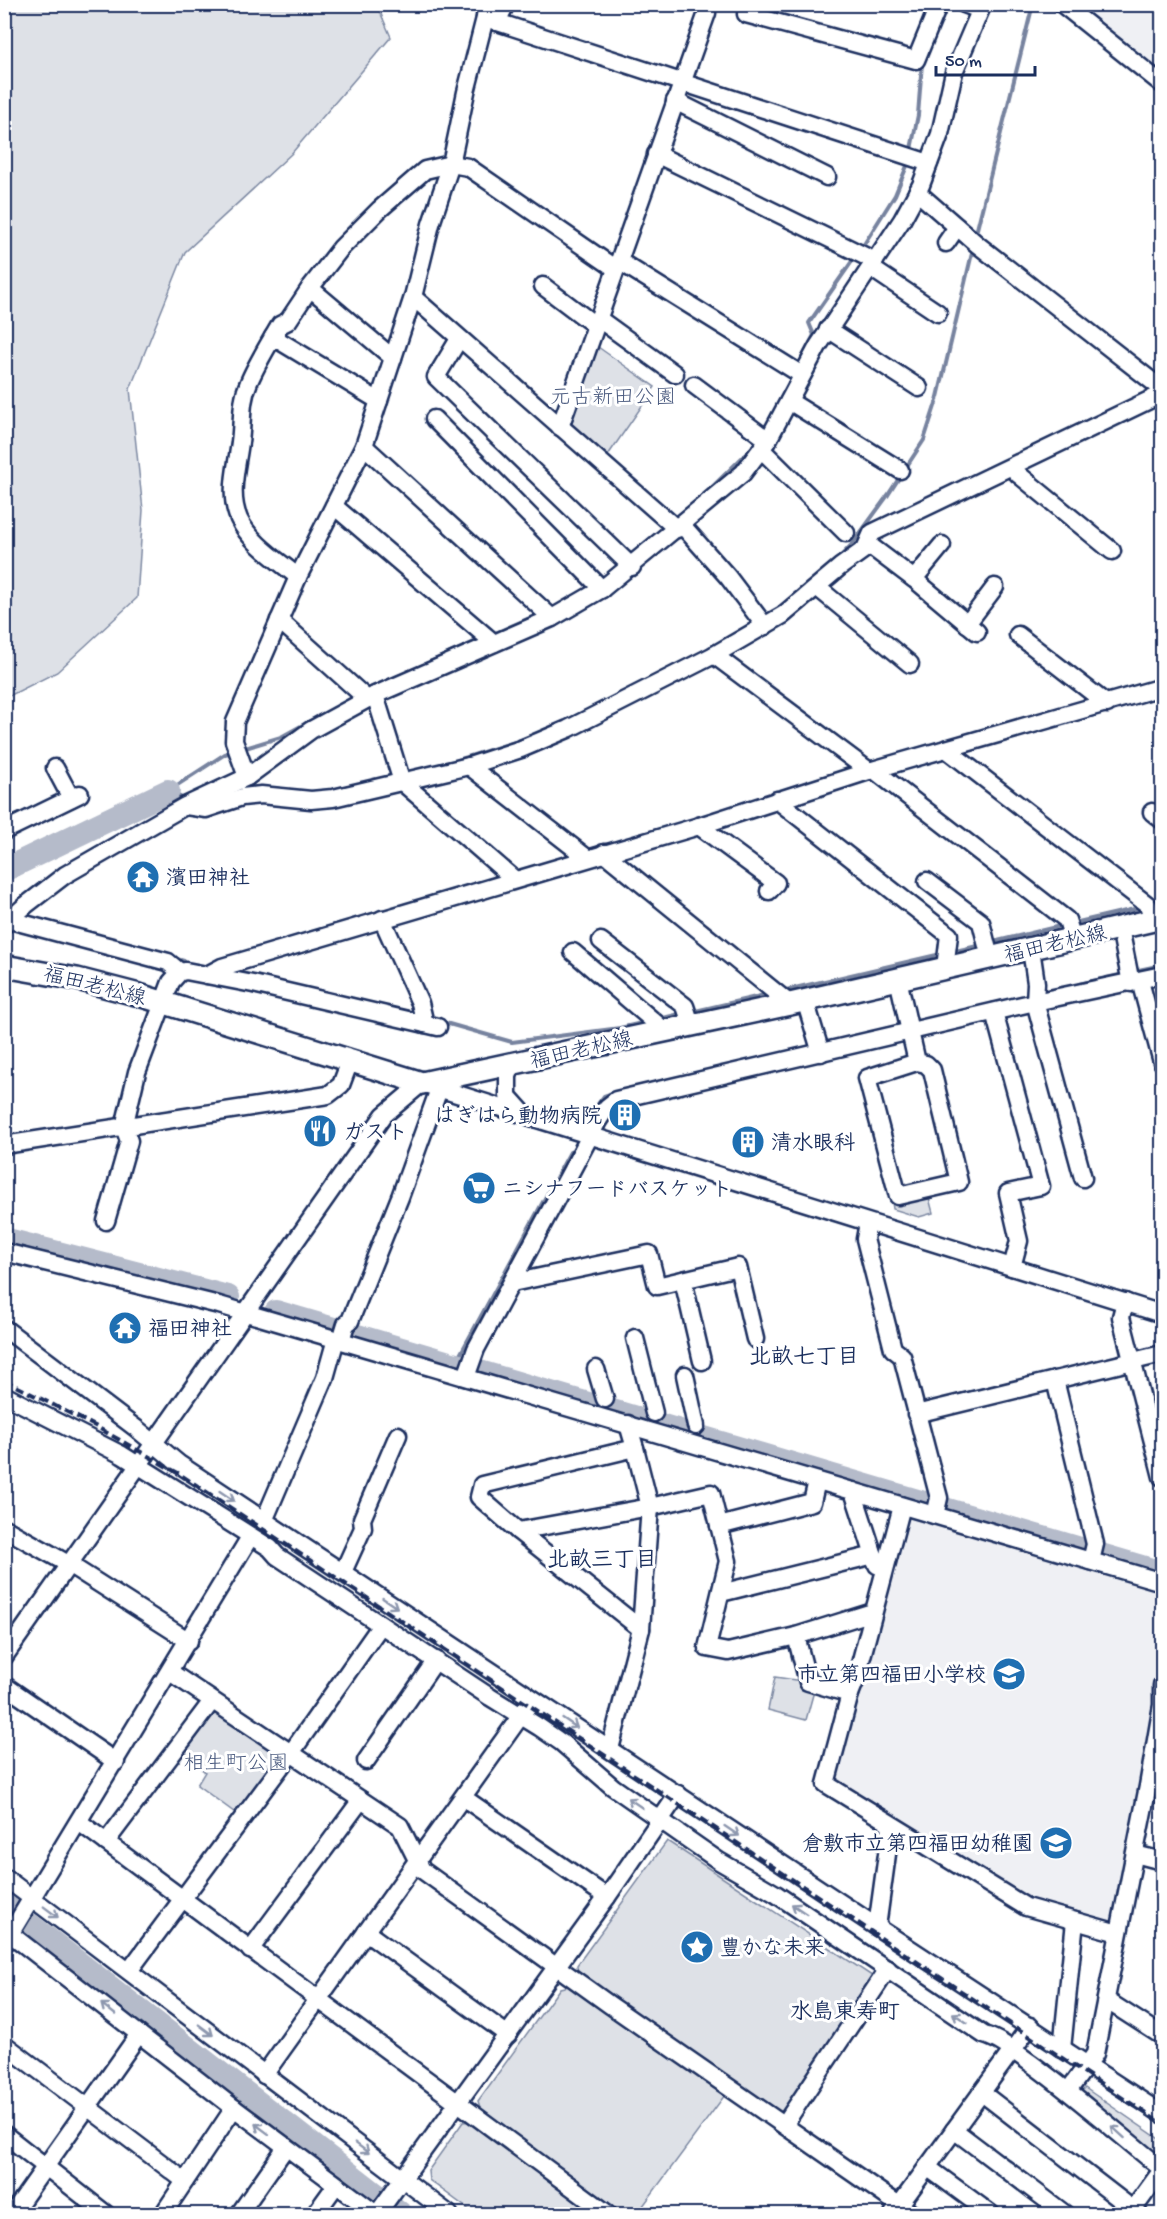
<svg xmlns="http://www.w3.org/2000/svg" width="1167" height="2219" font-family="'Gochi Hand','Klee One',sans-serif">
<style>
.built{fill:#eff0f4}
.green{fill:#dee1e7;stroke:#7c88a2;stroke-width:1.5}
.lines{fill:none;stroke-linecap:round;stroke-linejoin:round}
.stream{stroke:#77839f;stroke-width:4}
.river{stroke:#b5bbca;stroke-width:24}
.minor-casing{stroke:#1b2f5e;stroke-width:21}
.major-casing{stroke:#1b2f5e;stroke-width:26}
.minor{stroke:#fff;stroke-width:16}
.major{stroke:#fff;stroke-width:21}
.rail{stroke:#1b2f5e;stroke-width:4;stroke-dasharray:9 4.5;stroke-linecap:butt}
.oneway{stroke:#8d97ae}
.labels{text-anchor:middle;stroke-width:6;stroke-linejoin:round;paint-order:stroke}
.park-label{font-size:21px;fill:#4c5c80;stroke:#fff}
.poi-label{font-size:21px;font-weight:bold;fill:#1b2f5e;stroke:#fff;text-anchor:start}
.street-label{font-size:21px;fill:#1b2f5e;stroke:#fff}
.neighbourhood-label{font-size:22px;font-weight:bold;fill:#1b2f5e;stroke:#fff}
</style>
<rect width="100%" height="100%" fill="#fff"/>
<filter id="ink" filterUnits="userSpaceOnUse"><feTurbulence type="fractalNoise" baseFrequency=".0167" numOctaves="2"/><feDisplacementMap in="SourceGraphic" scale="12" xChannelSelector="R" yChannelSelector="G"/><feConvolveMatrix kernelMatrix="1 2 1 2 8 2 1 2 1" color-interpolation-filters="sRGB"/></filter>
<g filter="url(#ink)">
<g class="built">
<polygon points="1075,5 1162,5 1162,75"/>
<polygon points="904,1511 1162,1588 1162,1647 1134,1813 1112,1927 1038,1908 830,1782"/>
</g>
<g class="green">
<polygon points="5,4 377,5 391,37 291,154 185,252 130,389 143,510 137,598 57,672 5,698"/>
<polygon points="598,347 655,387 604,461 569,428"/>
<polygon points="928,1194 933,1213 919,1217 893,1209 892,1202"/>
<polygon points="775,1677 802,1681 814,1691 806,1720 768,1710"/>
<polygon points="216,1711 281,1753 238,1815 197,1785 205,1772 181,1752 210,1713"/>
<polygon points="667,1841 875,1978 783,2117 578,1976 577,1965"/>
<polygon points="573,1985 725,2095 637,2214 619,2214 482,2114 478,2101 560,1988"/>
<polygon points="1085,2088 1162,2141 1162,2162 1082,2095 1082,2091"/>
<polygon points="472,2121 598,2214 475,2214 429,2180 428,2171 463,2122"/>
</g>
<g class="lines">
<g class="stream">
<polyline points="910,154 918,115 922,63"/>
<polyline points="976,233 1033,4"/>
<polyline points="861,249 895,195 909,161"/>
<polyline points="802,358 814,335 809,323 855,257"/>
<polyline points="706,493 752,448"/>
<polyline points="838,559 853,543 888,495 924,440 938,397 973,249"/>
<polyline points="493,634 541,613"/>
<polyline points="399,676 483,638"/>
<polyline points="242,749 281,737 310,721"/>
<polyline points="458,760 527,738"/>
<polyline points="168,791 225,754 232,752"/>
<polyline points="168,791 184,799"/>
<polyline points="1153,905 1162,902"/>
<polyline points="1074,923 1143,907"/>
<polyline points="989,943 1064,925"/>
<polyline points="951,952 982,945"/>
<polyline points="173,958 184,961"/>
<polyline points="1134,971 1162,965"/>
<polyline points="1079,984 1124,974"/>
<polyline points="782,991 941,954"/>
<polyline points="691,1012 769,994"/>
<polyline points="659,1019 684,1013"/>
<polyline points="442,1022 512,1042 620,1028 646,1022"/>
<polyline points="590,1115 604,1096 613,1093"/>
<polyline points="455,1364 570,1152"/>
<polyline points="4,1895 20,1908"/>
<polyline points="29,1914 387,2194"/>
<polyline points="393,2199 414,2214"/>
</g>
<g class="river">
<polyline points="4,870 168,791"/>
<polyline points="4,1239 228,1297"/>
<polyline points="276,1312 1162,1573"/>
<polyline points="4,1905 401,2214"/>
</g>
<defs>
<g id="minor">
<polyline points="749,4 746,14 916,60 939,4"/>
<polyline points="964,4 980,10"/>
<polyline points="1062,4 1162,84"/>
<polyline points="485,18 929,163"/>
<polyline points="497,22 506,4"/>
<polyline points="675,101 827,177"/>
<polyline points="656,154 875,261"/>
<polyline points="917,192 978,245 1162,389"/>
<polyline points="946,243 957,227"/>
<polyline points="619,261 802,375"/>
<polyline points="871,268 938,313"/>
<polyline points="543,286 596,326"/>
<polyline points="310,288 393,358"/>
<polyline points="413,297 677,529"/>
<polyline points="599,319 675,374"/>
<polyline points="828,329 919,388"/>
<polyline points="273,337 379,401"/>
<polyline points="459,339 436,377 632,567"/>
<polyline points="694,385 768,440"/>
<polyline points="789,401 900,470"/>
<polyline points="434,419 602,589"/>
<polyline points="560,427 707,13"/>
<polyline points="364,446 552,618"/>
<polyline points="761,449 846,533"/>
<polyline points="1012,467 1018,474 1112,551"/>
<polyline points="334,506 494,643"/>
<polyline points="682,525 728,577 765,626"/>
<polyline points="869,545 914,579 977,632"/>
<path d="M298,577C279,561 250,543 239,519C228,494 237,467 240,442C243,421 240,402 249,382C257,363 269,344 280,325L288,321L310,288L341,248L380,209L425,170L451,164L468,167L616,269"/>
<polyline points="914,579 942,545"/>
<polyline points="818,588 910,664"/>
<polyline points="279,620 367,699"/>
<polyline points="967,624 995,587"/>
<polyline points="1018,635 1107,704"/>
<polyline points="714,655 869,771"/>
<polyline points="375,695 402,782 514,879"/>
<polyline points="946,749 1148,905 1153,920"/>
<polyline points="469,766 587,858"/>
<polyline points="55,768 71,798"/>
<polyline points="874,770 1067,920 1073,939"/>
<polyline points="247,777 234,741 235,722 298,577 364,446 413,297 431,224 451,164 466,92 485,18 486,4"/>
<polyline points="777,800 949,935 945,968"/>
<polyline points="186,806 206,809 242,797 261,795 311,800 333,798 469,766 521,749 568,729 714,655 783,615 840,567 865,549 872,533 1162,394"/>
<polyline points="1152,812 1162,820"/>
<polyline points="699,826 776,883 769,891"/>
<polyline points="4,831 80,794"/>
<polyline points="604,853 790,1004"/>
<polyline points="927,881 981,922 990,958"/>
<polyline points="382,919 420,1003 425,1024"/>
<polyline points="10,920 168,962 180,972"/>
<polyline points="4,925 26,905 65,875 185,806 247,777 311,730 375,695 552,618 602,589 743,473 768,440 818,346 902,220 921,185 940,134 954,72 983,4"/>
<polyline points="1120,928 1131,983"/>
<polyline points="601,941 685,1006 691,1024"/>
<polyline points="1031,949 1036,983 1035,1002 1083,1178"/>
<polyline points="573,952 664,1030"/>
<polyline points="207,975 222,967 699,826 869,771 1162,687"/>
<polyline points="898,979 917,1062 926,1064 932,1070 959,1182 898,1196 867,1078 917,1062"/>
<polyline points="1140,981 1162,1062"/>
<polyline points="805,1000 821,1053"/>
<polyline points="994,1012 1041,1186 1008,1193 1019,1241 1012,1267"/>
<polyline points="513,1064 508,1076 508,1096 525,1115"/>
<polyline points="4,1145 328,1095 341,1085 350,1061"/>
<polyline points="106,1221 129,1141 124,1127 137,1072 171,982 180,972 186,971 253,984 438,1027"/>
<polyline points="868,1223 865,1239 893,1349 902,1356 939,1498 935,1515"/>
<polyline points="4,1252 219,1305 1162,1582"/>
<polyline points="683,1280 702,1361"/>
<polyline points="512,1283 649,1254 657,1286 738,1267 755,1339"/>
<polyline points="1125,1302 1121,1317 1162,1477"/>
<polyline points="4,1328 137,1429 179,1464 877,1927 1162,2114"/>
<polyline points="635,1338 654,1413"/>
<polyline points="341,1340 346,1324 350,1321 400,1197 439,1089"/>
<polyline points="596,1369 605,1399"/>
<polyline points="685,1375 696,1426"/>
<polyline points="466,1377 476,1349 598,1121 607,1107 616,1100 1035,1002 1162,975"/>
<polyline points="1055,1380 1095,1544 1091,1561"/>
<path d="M4,1395L122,1455L270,1548L277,1556L490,1697L539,1727L562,1743L613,1787L719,1861L776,1894L984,2035C1002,2040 1017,2054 1032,2064C1077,2097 1119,2134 1162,2169"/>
<polyline points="916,1414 1162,1354"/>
<polyline points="628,1424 635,1448 482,1485 479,1497 518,1531 641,1629"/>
<polyline points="853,1491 877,1565"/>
<polyline points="264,1521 325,1378 336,1339"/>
<polyline points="719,1526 812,1502 817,1481"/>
<polyline points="4,1528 70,1565 189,1641"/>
<polyline points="518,1531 650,1507 711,1493 728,1561 707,1648 728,1652 796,1636 873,1612"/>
<polyline points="343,1572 363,1528 362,1519 398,1435"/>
<polyline points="721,1593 874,1555"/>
<polyline points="796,1636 808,1682 850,1694 826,1784 1026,1907 1118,1933"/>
<polyline points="4,1657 384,1115 422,1083 1162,1314"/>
<polyline points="170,1672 400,1826 422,1870 610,2005 912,2214"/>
<polyline points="4,1685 116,1762"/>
<polyline points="850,1694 856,1679 902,1506"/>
<polyline points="610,1749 641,1629 650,1507 635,1448"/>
<polyline points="366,1761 436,1660"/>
<polyline points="464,1798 607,1897"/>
<polyline points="79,1822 608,2214"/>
<polyline points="106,1842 212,1701"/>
<polyline points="1135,1854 1162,1861"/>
<polyline points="4,1877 449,2214"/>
<polyline points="877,1927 891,1825"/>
<polyline points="4,1929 234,2108 376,2214"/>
<polyline points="366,1932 508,2035"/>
<polyline points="4,1944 250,1537"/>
<polyline points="250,1950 361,1800"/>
<polyline points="129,1971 291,1753 381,1625"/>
<polyline points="1106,2000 1162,2036"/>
<polyline points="4,2044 185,2181"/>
<polyline points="1062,2049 1075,1921"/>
<polyline points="264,2075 527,1707"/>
<polyline points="1068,2091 1095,2054 1148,1786 1162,1705 1162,1685"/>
<polyline points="982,2093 1139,2214"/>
<polyline points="784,2125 888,1969"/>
<polyline points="954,2130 1065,2214"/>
<polyline points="4,2134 106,2214"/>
<polyline points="927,2167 991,2214"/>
<polyline points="12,2214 139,2034"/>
<polyline points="163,2214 234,2108"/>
<polyline points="239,2214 286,2147"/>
<polyline points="315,2214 336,2185"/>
<polyline points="377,2214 607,1897 678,1794"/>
<polyline points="893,2214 1030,2026"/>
<polyline points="1130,2214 1162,2170"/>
</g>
<polyline id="major" points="4,966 77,979 139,995 422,1083 790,1004 1162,918"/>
</defs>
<use href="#minor" class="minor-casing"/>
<use href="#major" class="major-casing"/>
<use href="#minor" class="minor"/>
<use href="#major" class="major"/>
<polyline class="rail" points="4,1380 95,1426 178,1473 1162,2124"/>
</g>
<defs><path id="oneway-shaft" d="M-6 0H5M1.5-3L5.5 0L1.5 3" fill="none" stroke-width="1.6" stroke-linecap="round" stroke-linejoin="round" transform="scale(1.5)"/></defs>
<g class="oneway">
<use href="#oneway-shaft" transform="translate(227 1496) rotate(34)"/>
<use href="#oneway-shaft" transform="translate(390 1603) rotate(34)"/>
<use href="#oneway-shaft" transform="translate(570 1723) rotate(34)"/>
<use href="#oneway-shaft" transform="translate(635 1803) rotate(-146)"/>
<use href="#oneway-shaft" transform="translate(732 1831) rotate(34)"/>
<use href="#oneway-shaft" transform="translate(799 1909) rotate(-146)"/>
<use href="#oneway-shaft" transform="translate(51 1912) rotate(37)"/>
<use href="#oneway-shaft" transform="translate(108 2009) rotate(-142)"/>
<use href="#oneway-shaft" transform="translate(960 2018) rotate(-146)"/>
<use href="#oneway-shaft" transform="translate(206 2030) rotate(37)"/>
<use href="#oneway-shaft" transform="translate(262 2129) rotate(-143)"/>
<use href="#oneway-shaft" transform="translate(1118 2132) rotate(-138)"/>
<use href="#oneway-shaft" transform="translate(362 2148) rotate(37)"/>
</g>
</g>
<defs>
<symbol id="temple-disc" viewBox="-11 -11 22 22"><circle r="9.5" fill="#1f6fb2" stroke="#fff"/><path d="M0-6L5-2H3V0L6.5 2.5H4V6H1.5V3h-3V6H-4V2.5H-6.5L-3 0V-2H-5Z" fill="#fff"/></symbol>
<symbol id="building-disc" viewBox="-11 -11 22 22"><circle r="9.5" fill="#1f6fb2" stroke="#fff"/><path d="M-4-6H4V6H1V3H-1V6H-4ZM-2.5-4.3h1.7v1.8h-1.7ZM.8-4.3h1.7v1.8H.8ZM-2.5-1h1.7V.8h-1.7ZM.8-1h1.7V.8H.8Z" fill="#fff"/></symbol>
<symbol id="restaurant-disc" viewBox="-11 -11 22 22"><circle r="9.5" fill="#1f6fb2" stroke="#fff"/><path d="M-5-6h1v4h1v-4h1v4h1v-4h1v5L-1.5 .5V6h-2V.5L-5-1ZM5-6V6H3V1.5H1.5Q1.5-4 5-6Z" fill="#fff"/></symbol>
<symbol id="supermarket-disc" viewBox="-11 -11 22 22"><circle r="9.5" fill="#1f6fb2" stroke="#fff"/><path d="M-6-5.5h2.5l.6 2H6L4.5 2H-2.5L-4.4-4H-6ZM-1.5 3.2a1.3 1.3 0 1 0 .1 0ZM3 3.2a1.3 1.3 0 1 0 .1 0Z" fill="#fff"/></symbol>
<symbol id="school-disc" viewBox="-11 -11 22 22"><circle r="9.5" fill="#1f6fb2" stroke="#fff"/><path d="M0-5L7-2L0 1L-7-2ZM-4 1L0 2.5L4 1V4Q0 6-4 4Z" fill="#fff"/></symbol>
<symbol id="sight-disc" viewBox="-11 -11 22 22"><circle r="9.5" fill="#1f6fb2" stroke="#fff"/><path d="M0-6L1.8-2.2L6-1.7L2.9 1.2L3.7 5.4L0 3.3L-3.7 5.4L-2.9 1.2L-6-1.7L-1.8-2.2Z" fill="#fff"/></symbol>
</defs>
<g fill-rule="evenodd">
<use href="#temple-disc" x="124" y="858" width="38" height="38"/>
<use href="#building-disc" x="606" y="1096" width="38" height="38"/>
<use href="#restaurant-disc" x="301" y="1112" width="38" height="38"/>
<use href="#building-disc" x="729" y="1123" width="38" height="38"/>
<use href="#supermarket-disc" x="460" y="1169" width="38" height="38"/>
<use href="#temple-disc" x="106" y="1309" width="38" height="38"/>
<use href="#school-disc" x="990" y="1655" width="38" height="38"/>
<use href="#school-disc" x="1037" y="1824" width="38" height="38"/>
<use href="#sight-disc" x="678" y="1928" width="38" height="38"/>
</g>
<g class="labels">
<g class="park-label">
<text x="613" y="403">元古新田公園</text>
<text x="236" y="1769">相生町公園</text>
</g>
<g class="poi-label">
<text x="166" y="884">濱田神社</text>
<text x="602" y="1122" text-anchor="end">はぎはら動物病院</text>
<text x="343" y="1138">ガスト</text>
<text x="771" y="1149">清水眼科</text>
<text x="502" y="1195">ニシナフードバスケット</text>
<text x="148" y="1335">福田神社</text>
<text x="986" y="1681" text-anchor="end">市立第四福田小学校</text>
<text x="1033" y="1850" text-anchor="end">倉敷市立第四福田幼稚園</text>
<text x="720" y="1954">豊かな未来</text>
</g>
<g class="street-label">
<text transform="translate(1055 943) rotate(-13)" y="7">福田老松線</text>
<text transform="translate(95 985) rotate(14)" y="7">福田老松線</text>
<text transform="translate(581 1049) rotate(-13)" y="7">福田老松線</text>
</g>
<g class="neighbourhood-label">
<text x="804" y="1363">北畝七丁目</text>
<text x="602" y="1566">北畝三丁目</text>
<text x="845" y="2018">水島東寿町</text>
</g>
</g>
<rect width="1167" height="2219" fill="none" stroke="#fff" stroke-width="24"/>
<rect x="12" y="12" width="1143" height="2195" fill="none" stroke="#1b2f5e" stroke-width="2" filter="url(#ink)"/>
<path d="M936 66v9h99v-9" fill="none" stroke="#1b2f5e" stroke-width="3"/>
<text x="945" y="66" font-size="18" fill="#1b2f5e" stroke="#ffffff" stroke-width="4.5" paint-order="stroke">50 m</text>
</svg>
